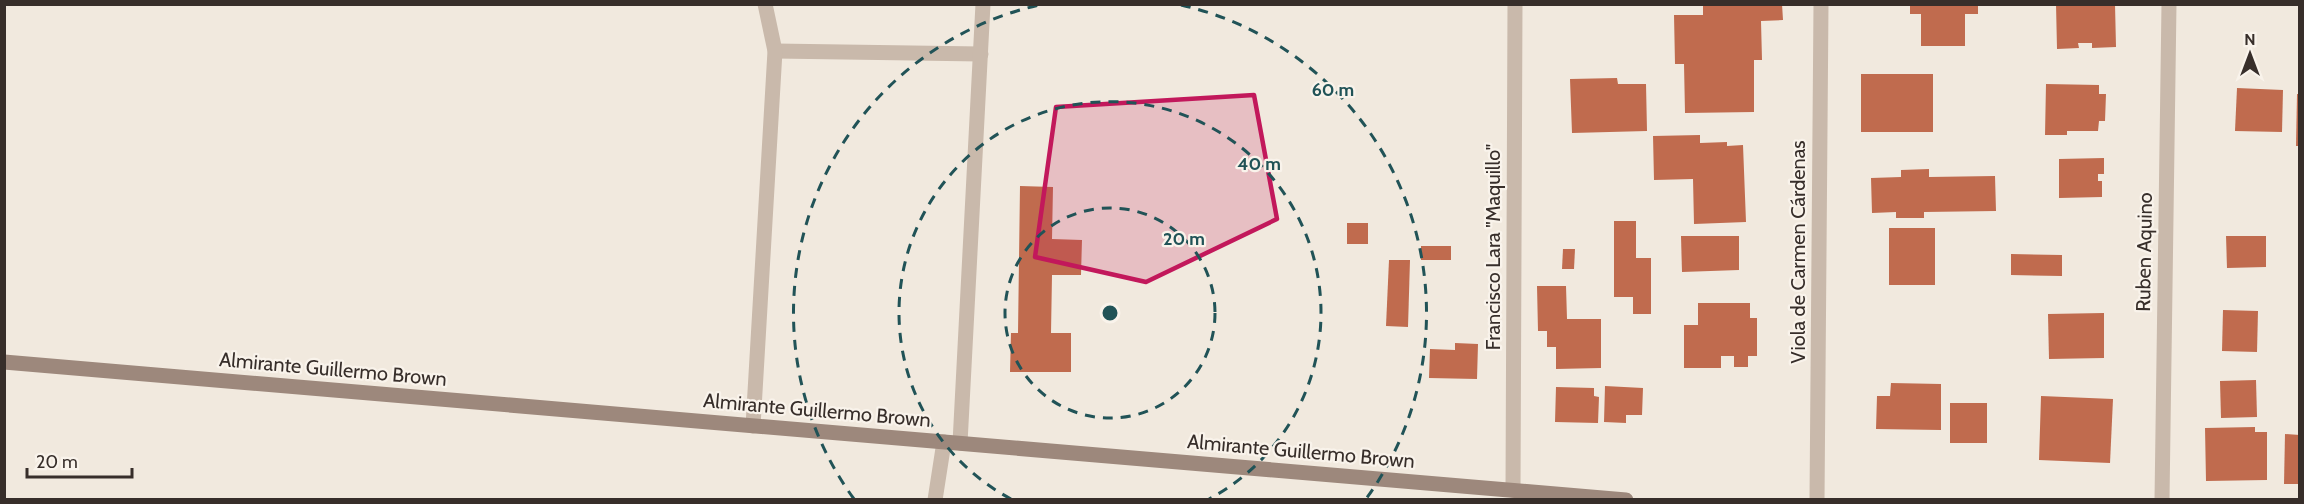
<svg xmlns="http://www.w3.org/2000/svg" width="2304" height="504" font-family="Cabin,sans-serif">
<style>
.building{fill:#c06b4e}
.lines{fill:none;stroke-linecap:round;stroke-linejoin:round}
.service{stroke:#c9b9ab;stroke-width:15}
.minor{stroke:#c9b9ab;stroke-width:15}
.secondary{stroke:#9d887c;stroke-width:15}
.marked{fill:#c2185b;fill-opacity:0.2;stroke:#c2185b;stroke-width:4.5;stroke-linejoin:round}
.ring{fill:none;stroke:#215357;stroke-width:3;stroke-dasharray:10 8}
.labels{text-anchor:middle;stroke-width:4.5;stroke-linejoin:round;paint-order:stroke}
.street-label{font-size:20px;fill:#372e2a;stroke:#f9f3eb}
.centre{fill:#215357;stroke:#f9f3eb;stroke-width:3}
.ring-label{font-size:18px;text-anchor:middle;font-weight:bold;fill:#215357;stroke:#f9f3eb;stroke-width:4.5;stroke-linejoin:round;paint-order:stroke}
</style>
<rect width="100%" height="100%" fill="#f1e9de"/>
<g class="building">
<polygon points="1703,4 1782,4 1783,20 1761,21 1762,60 1754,60 1754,112 1685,113 1684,64 1675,64 1674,15 1703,15"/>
<polygon points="1910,4 1978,4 1978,14 1965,14 1965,46 1921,46 1921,14 1910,14"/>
<polygon points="2056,4 2115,4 2116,47 2092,48 2092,43 2078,43 2079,48 2057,49"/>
<rect x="1861" y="74" width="72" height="58"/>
<polygon points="1617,78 1618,84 1646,84 1647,131 1572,133 1570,79"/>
<polygon points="2046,84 2099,85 2099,94 2106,94 2105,121 2099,121 2098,131 2067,131 2067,135 2045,135"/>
<polygon points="2237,88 2283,90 2282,132 2235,131"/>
<polygon points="2297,94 2300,94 2300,146 2296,146"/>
<polygon points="1700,135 1700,143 1727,142 1727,146 1743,145 1746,222 1694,224 1693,179 1654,180 1653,136"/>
<polygon points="2104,158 2104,174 2098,174 2098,181 2102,181 2102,197 2059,198 2059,159"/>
<polygon points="1929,169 1929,177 1995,176 1996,211 1924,212 1924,218 1896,218 1896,212 1872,213 1871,178 1901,177 1901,170"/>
<polygon points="1020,186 1053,187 1052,239 1082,240 1081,275 1052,275 1051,333 1071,333 1071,372 1010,372 1011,333 1018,333"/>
<polygon points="1614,221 1636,221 1636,258 1651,258 1651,314 1633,314 1633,297 1614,297"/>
<rect x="1347" y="223" width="21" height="21"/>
<rect x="1889" y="228" width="46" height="57"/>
<polygon points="1681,236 1739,236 1739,270 1682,272"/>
<polygon points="2226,236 2266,236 2266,267 2227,268"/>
<rect x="1421" y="246" width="30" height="14"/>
<polygon points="1563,249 1575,249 1574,269 1562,269"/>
<polygon points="2011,254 2062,255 2062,276 2011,275"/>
<polygon points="1389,260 1410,260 1408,327 1386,326"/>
<polygon points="1537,286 1566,286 1567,319 1601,319 1601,368 1556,369 1556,347 1547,347 1547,331 1538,331"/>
<polygon points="1698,303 1750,303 1750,318 1757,318 1757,356 1748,356 1748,367 1734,367 1734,356 1721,356 1721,368 1684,368 1684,325 1698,325"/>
<polygon points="2223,310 2258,311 2257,352 2222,351"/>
<polygon points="2104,313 2104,358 2049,359 2048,314"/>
<polygon points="1455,343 1478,344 1477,379 1429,378 1430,349 1455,350"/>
<polygon points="2256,380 2257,417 2221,418 2220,381"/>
<polygon points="1891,383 1941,384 1941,430 1876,429 1877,396 1890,396"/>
<polygon points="1605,386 1643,388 1642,415 1626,415 1626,423 1604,422"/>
<polygon points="1556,387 1594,388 1594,396 1599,397 1598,423 1555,422"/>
<polygon points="2041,396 2113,399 2110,463 2039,460"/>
<rect x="1950" y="403" width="37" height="40"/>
<polygon points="2255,427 2255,432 2267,432 2267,480 2206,481 2205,428"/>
<polygon points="2285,434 2300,435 2300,484 2284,484"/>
</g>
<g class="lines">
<g class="service">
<polyline points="775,51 981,54"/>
<polyline points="753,426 775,51 765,4"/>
<polyline points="960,443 983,4"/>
<polyline points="935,500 944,442"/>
</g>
<g class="minor">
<polyline points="1513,490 1515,4"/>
<polyline points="1817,500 1821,4"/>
<polyline points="2162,500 2169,4"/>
</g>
<polyline class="secondary" points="4,362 1626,500"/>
</g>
<path class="marked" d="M1254,95L1277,219L1146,282L1035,257L1056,107Z"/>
<g class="ring">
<circle cx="1110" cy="313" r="105"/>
<path d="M1011 499A211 211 0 1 1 1209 499"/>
<path d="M854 499A316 316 0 0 1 1039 5M1181 5A316 316 0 0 1 1366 499"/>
</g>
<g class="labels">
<g class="street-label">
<text transform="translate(1493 247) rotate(-90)" y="7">Francisco Lara "Maquillo"</text>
<text transform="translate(1798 252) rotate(-90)" y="7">Viola de Carmen Cárdenas</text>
<text transform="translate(2144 252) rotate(-89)" y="7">Ruben Aquino</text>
<text transform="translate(333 369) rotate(5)" y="7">Almirante Guillermo Brown</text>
<text transform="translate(817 410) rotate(5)" y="7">Almirante Guillermo Brown</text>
<text transform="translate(1301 451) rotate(5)" y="7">Almirante Guillermo Brown</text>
</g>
</g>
<circle cx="1110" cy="313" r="9" class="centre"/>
<g class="ring-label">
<text x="1333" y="96">60 m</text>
<text x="1259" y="170">40 m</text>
<text x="1184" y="245">20 m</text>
</g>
<rect width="2304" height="504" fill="none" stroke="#372e2a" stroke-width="12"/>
<g transform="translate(2250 54)" stroke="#f9f3eb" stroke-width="4.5" paint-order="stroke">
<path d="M0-4.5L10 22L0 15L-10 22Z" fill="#372e2a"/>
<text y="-9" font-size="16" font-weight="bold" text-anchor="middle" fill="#372e2a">N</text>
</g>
<path d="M27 468v9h105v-9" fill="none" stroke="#372e2a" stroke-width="3"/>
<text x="36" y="468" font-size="18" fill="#372e2a" stroke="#f9f3eb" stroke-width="4.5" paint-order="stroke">20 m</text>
</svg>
